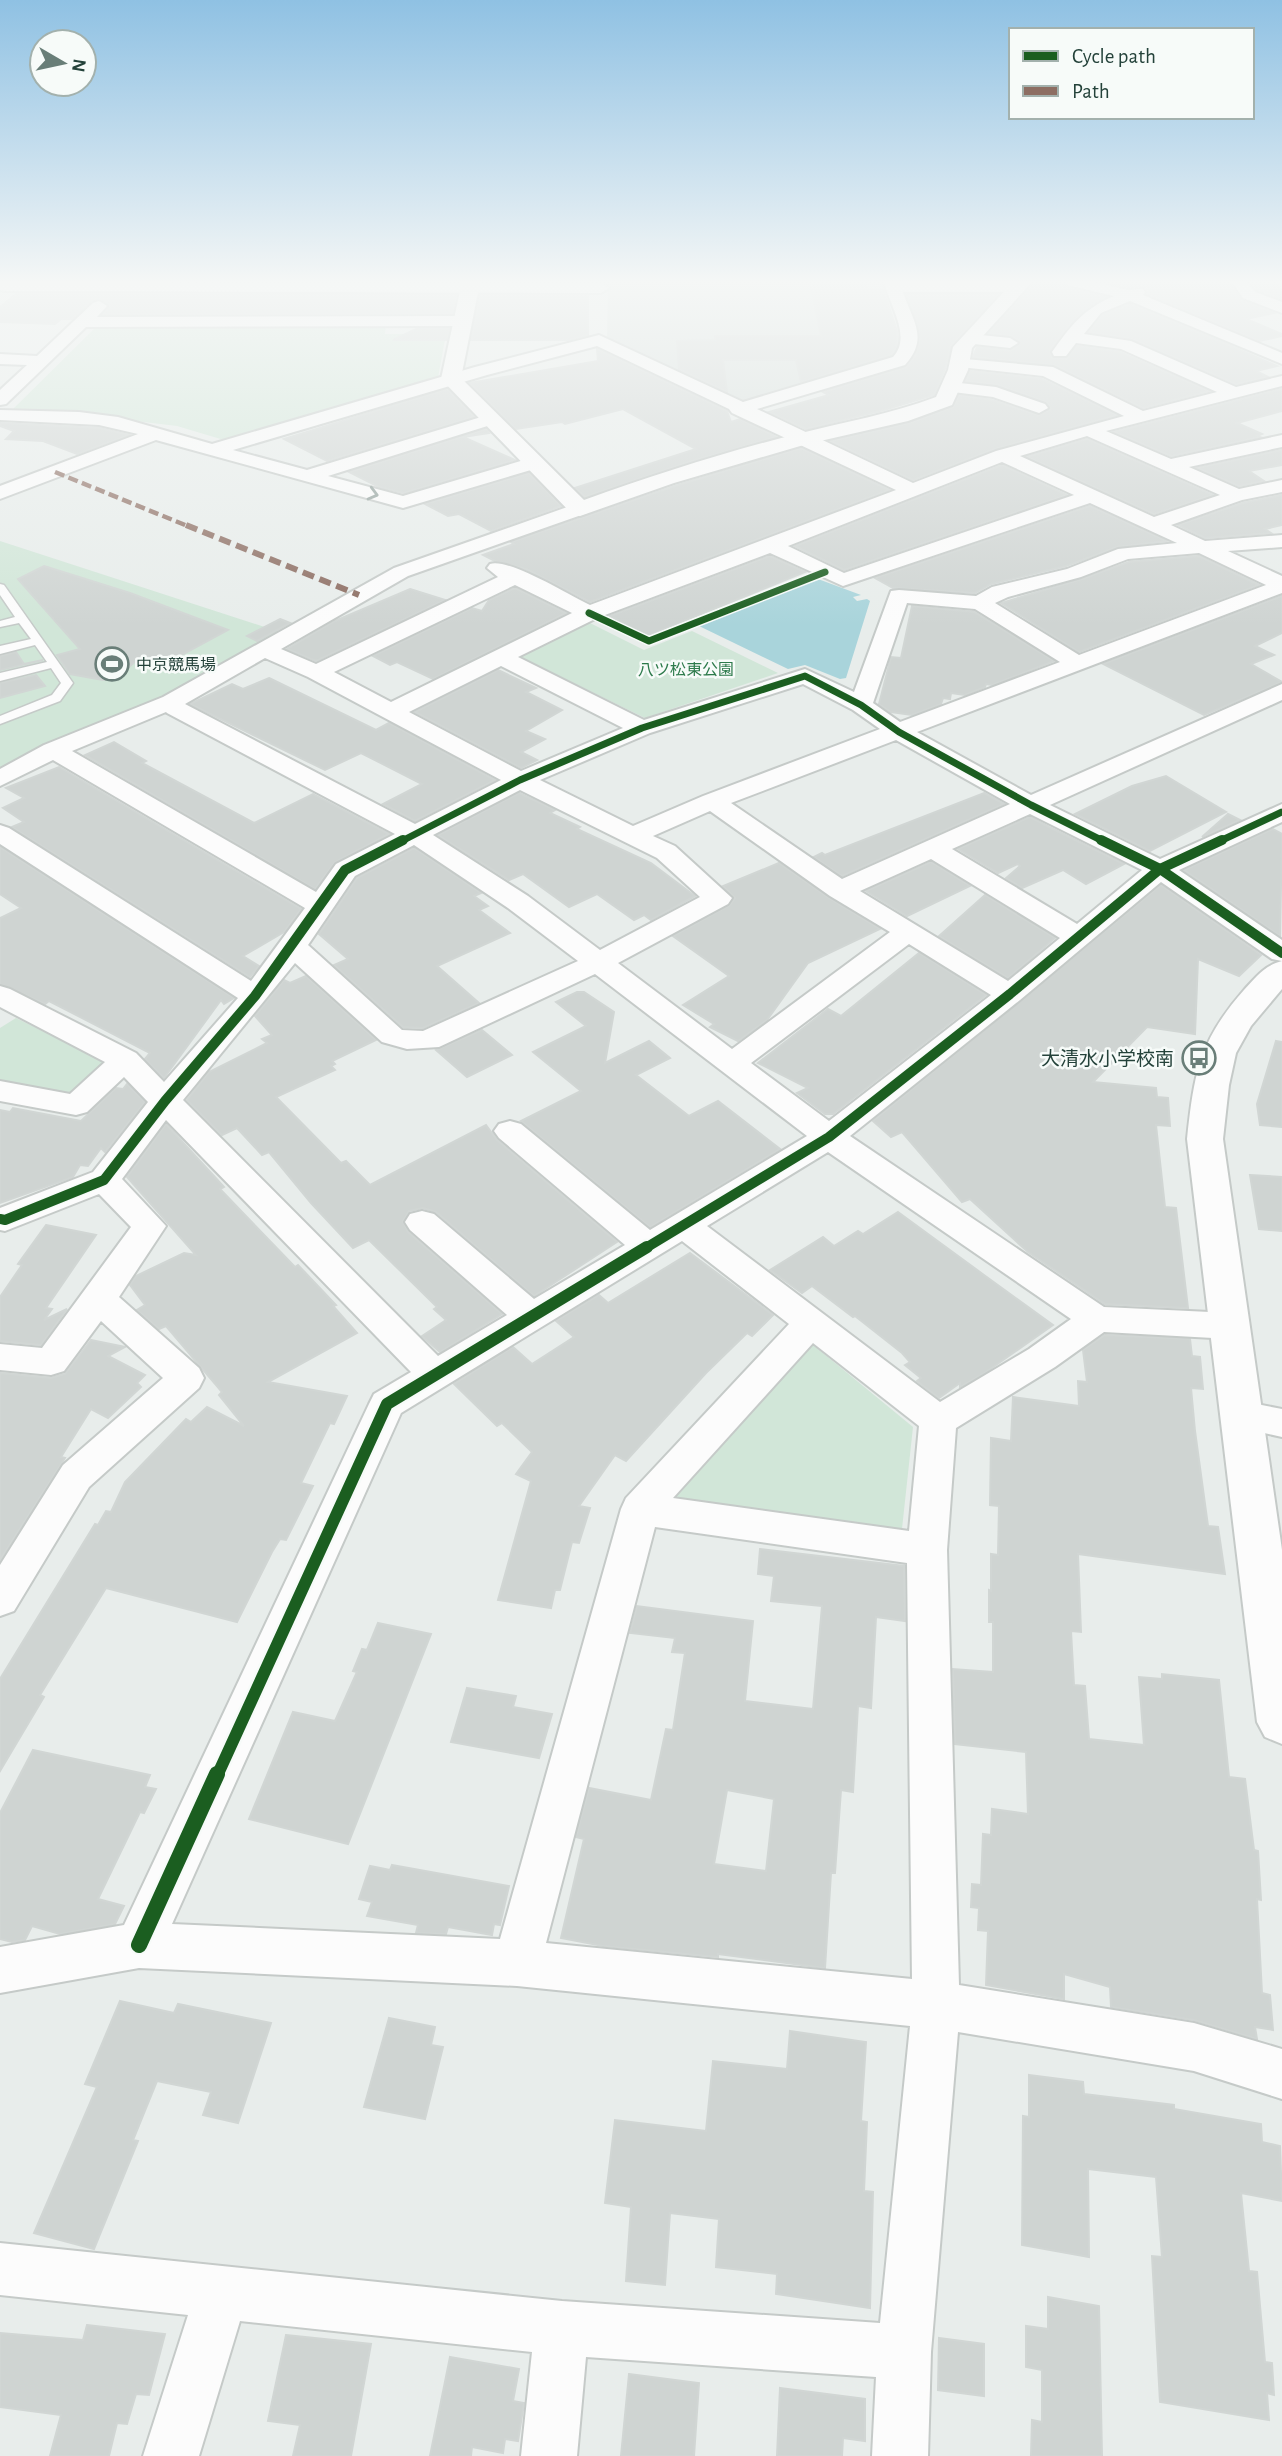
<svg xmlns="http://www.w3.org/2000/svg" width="1282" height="2456" font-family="'Alegreya Sans','Noto Sans JP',sans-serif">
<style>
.built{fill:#d6dedb}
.green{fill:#d1e6d8}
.water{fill:#a9d4db}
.building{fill:#cfd4d2;stroke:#d1d6d4;stroke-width:2;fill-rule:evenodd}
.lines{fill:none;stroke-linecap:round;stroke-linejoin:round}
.service-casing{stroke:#c5cac8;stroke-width:3}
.minor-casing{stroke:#c5cac8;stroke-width:4}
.tertiary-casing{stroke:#c5cac8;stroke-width:4}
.service{fill:#fcfcfc;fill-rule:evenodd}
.minor{fill:#fcfcfc;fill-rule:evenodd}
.tertiary{fill:#fcfcfc;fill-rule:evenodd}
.quiet-far1{stroke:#8d6e63;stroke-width:4.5;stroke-dasharray:10 4.5;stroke-linecap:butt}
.quiet{stroke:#8d6e63;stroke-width:6;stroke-dasharray:12 6;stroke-linecap:butt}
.cycleway-far3-casing{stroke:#f7fbf9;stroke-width:10}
.cycleway-far2-casing{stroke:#f7fbf9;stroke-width:13}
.cycleway-far1-casing{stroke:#f7fbf9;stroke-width:17}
.cycleway-casing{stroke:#f7fbf9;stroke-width:20}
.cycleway-far3{stroke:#1b5e20;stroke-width:7}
.cycleway-far2{stroke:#1b5e20;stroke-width:10}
.cycleway-far1{stroke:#1b5e20;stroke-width:12}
.cycleway{stroke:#1b5e20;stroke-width:16}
.oneway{stroke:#909f9b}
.labels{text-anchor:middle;stroke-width:5;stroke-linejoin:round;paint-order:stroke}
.far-poi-label{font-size:16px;fill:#24423a;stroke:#f7fbf9;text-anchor:start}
.far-park-label{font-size:16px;fill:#2d7a4b;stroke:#f7fbf9}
.poi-label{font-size:19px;fill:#24423a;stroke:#f7fbf9;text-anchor:end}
</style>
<rect width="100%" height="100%" fill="#e8edeb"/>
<polygon class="built" points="608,282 882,282 901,343 898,350 886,359 868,367 741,402 733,401 607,337"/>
<g class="green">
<polygon points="97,326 386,326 385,334 446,334 437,383 224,440 177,426 52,411 12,410"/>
<polygon points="0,541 280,632 169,695 0,771"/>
<polygon points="588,622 644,650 692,631 778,673 645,718 520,657"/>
<polygon points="16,1018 105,1062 70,1094 0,1081 0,1028"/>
<polygon points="812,1344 913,1427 902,1529 666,1501"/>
</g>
<polygon class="water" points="818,579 861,595 853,597 857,601 867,599 870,601 846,678 840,679 805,665 788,669 699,626"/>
<g class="building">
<polygon points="810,282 865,282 867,289 883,289 897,331 896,348 891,355 801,382 796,360 723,360 727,392 679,369 677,341 715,340 715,336 821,336"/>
<polygon points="1034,282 1063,282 1066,288 1106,297 1084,311 1069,325 1050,350 1052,357 1066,359 1077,346 1120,352 1209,391 1143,408 1054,365 973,357 977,347 1010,351 1019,345 1019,341 1011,336 989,333"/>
<polygon points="1107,282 1230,282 1242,300 1274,313 1246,319 1282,334 1282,336 1259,341 1147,294 1143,286 1128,287"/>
<polygon points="1251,282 1276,282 1282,290 1282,299 1257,290"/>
<polygon points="16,294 456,295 453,313 103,314 110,306 98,299 91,301 72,319 61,319 55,324 0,322 0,307"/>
<polygon points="480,295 588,296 588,335 569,340 471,340"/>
<polygon points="907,295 998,295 951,345 945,369 934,395 884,410 806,429 769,412 829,395 823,392 907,367 915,356 920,338"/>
<polygon points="1130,304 1231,346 1277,366 1256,371 1268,377 1236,384 1132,339 1089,332 1103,315"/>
<polygon points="416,329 449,329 447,340 393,340"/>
<polygon points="597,349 727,411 731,422 740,419 776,437 689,462 585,497 575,488 696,449 623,409 565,424 562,422 516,429 470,383 598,361"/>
<polygon points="970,371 1042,379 1117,415 995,449 913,480 831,441 909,423 953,407 959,395 992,400 1038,415 1051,409 1046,402 997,385 966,381"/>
<polygon points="447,389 474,417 327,461 284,439"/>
<polygon points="1282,389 1282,411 1237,423 1262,434 1257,436 1260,437 1171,456 1114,432"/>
<polygon points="0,423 99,428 129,435 77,454 43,441 6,439 14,431 0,426"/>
<polygon points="486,429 489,433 463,437 515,460 404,493 379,487 349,472"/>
<polygon points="1087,439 1213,495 1154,514 1027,457"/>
<polygon points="801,448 889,490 590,602 526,569 495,561 483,555 514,544 511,542 675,486"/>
<polygon points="1282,450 1282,465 1249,471 1264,481 1239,486 1197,468"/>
<polygon points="1002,465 1067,495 844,570 795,546"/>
<polygon points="529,473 561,506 491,531 459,514 448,516 425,504"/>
<polygon points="1282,495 1282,525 1265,529 1271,533 1205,538 1178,525 1243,503"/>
<polygon points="1090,506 1167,541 1117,547 1066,566 991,584 975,593 893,588 875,578"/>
<polygon points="770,556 805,572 647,636 610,616"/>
<polygon points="1199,556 1259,585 1079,652 1001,603 1082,579 1129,562"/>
<polygon points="44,566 130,593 228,630 165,664 143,655 117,677 103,680 70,674 57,655 80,649 18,579"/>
<polygon points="515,588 566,613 433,679 397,662 390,665 373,656 472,608 482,611 489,600"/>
<polygon points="410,589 445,600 316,661 287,649 335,621"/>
<polygon points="1282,596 1282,633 1255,646 1274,655 1251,664 1282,682 1204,715 1103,664"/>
<polygon points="912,606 974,612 1054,661 992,685 986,684 985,687 965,695 951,693 950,699 943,698 941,704 912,715 891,712 879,704 891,657 901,658"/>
<polygon points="280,619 290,623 257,641 247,636"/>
<polygon points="16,652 24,664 43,660 0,670 0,656"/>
<polygon points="498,670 536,688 526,692 562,710 526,731 545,739 521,752 537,760 521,768 415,712"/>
<polygon points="36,675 45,686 0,698 0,683"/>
<polygon points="269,678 376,730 389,723 495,780 415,821 383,804 422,784 361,753 325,770 190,704 232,684 243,689"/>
<polygon points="114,742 146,761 142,763 254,823 313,794 389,834 335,862 315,889 85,755"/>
<polygon points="59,767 301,909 284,932 243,956 259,966 250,977 12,827 24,822 3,808 24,798 6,788"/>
<polygon points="1166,776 1226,812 1150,851 1075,814 1132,786"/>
<polygon points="519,793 555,810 550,813 580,827 577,829 651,863 695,896 651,920 644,915 634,920 597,894 569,907 523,874 509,880 438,835"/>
<polygon points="984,793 1004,804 842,876 814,857 822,853 825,855"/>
<polygon points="1228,814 1240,820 1202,837"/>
<polygon points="1030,817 1049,827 1124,864 1086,884 1063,870 1022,888 1006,878 1020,866 1018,864 998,873 958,849"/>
<polygon points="1273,829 1282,834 1280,936 1184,870"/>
<polygon points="0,847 234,998 224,1004 221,1000 164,1078 145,1059 150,1053 49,1001 45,1004 0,984 0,918 21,908 0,894"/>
<polygon points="414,848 481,893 474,896 488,906 479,910 510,933 437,966 479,1003 423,1028 403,1027 334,965 348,959 319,934 357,878"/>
<polygon points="931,862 970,886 907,916 866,891"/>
<polygon points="779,863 829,898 880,929 808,963 767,1020 738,1041 710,1027 714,1024 683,1005 729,976 673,936 730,905 735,898 723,886"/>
<polygon points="1161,885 1261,955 1239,976 1198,959 1195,1034 1147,1027 1093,1082 1156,1088 1157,1097 1168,1098 1170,1126 1156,1125 1165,1207 1176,1208 1188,1308 1105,1304 1028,1252 970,1199 962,1202 902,1132 891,1137 873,1121"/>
<polygon points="985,895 1055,938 1008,978 939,936"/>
<polygon points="919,953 986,995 833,1114 825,1114 797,1093 808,1088 758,1063 828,1009 841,1016"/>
<polygon points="306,976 376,1040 332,1061 335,1064 331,1066 335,1070 276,1097 341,1163 346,1161 370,1185 486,1125 497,1140 617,1242 534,1296 436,1212 423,1208 409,1211 403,1221 408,1232 502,1314 440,1352 422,1336 446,1320 434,1309 437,1307 369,1240 353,1248 311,1203 269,1152 262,1155 237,1128 222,1135 187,1100 209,1072 267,1043 262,1039 272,1035 255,1016 284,980 290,983"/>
<polygon points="577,992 584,992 614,1012 605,1063 649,1041 670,1058 636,1075 689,1116 718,1101 780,1149 650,1227 521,1121 581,1091 533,1052 586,1026 556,1002"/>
<polygon points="482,1030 512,1055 467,1077 436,1050"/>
<polygon points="1276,1041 1282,1042 1282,1127 1260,1125 1257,1104"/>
<polygon points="127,1084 145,1102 105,1152 101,1148 88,1166 80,1165 73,1177 0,1203 0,1110 10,1112 13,1108 81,1121 116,1088 123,1089"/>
<polygon points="166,1124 224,1187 220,1189 295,1267 298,1265 336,1305 333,1306 357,1333 268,1382 347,1396 334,1424 330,1423 301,1483 313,1486 286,1540 280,1539 272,1552 237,1622 106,1588 40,1695 44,1697 0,1771 0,1679 95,1524 98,1525 106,1511 111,1512 125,1482 186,1419 191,1422 207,1407 244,1426 219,1395 222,1392 166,1326 159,1329 137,1310 145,1305 130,1285 136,1276 184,1253 196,1255 127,1177"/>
<polygon points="1250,1175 1282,1177 1282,1231 1259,1229"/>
<polygon points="898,1212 984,1275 1053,1325 986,1372 960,1387 960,1383 939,1398 917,1381 921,1378 905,1365 910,1362 902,1353 855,1316 853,1317 812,1286 802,1293 770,1270 823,1237 834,1246 858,1231 863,1234"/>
<polygon points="46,1225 96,1235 46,1308 52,1309 44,1320 67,1309 41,1345 0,1341 0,1297 22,1265 18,1264"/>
<polygon points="690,1253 773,1315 752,1336 747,1333 706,1373 626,1461 615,1455 579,1506 590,1508 579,1543 572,1542 560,1590 555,1590 551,1608 498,1600 531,1481 516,1474 532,1452 502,1423 497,1426 454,1384 513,1347 532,1364 574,1337 556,1321 599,1295 608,1303"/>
<polygon points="1105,1335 1190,1339 1192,1356 1200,1357 1203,1389 1191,1388 1195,1431 1208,1526 1218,1527 1225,1574 1078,1554 1081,1632 1071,1631 1074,1685 1085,1686 1089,1739 1144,1745 1139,1677 1162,1679 1162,1674 1219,1680 1229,1777 1245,1779 1254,1850 1258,1851 1261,1900 1257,1899 1262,1993 1270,1995 1273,2030 1255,2027 1257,2039 1194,2020 1111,2007 1110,1987 1064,1974 1064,1999 986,1985 988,1931 978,1930 979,1908 971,1907 972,1884 981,1885 983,1834 991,1835 992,1809 1028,1814 1026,1752 955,1744 953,1669 993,1672 993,1622 989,1622 989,1590 991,1591 991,1554 998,1555 999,1506 990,1505 991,1438 1011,1441 1013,1397 1079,1406 1078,1381 1087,1382 1083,1350"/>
<polygon points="91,1340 125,1347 108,1356 145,1375 137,1383 141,1387 108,1418 91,1409 61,1457 65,1458 0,1560 0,1373 51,1378 65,1374"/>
<path d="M760,1549L904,1566L905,1621L876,1617L871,1708L858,1706L853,1792L841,1790L835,1873H831L825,1968L718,1954V1957L603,1946L561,1938L584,1839L576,1837L589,1788L651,1800L666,1729L673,1730L685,1653L672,1652L675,1638L630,1633L637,1606L753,1621L745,1701L813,1709L822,1606L771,1601L774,1576L758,1574ZM727,1790L774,1799L766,1871L714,1864Z"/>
<polygon points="378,1623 431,1634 348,1844 249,1819 293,1712 335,1721 357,1672 353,1671 362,1649 367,1650"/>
<polygon points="467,1688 516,1696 513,1707 552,1714 539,1758 451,1742"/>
<polygon points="33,1750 150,1775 145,1787 156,1789 144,1813 140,1812 98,1899 124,1906 115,1924 60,1934 32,1926 25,1940 12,1942 0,1939 0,1813"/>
<polygon points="392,1865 509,1886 500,1925 494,1924 492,1935 448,1927 446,1934 416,1933 418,1925 367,1916 372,1902 359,1899 370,1866 390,1870"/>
<polygon points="120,2001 174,2013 178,2004 271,2023 238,2123 203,2115 211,2092 157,2081 133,2140 138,2141 94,2249 34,2233 97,2087 85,2084"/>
<polygon points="389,2018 435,2027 431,2045 443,2047 425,2119 364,2107"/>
<polygon points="790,2031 866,2042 861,2121 867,2122 864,2191 873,2192 870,2308 776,2294 777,2274 716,2267 719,2219 670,2213 665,2285 626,2281 631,2207 605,2203 615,2120 706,2131 713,2061 787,2069"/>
<polygon points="1029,2075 1083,2082 1084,2094 1174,2105 1174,2109 1261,2124 1262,2142 1280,2146 1282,2201 1241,2193 1249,2271 1257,2272 1265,2362 1272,2363 1274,2395 1267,2393 1269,2420 1160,2402 1152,2256 1162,2257 1156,2177 1088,2169 1089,2257 1022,2245 1023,2116 1029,2117"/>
<polygon points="1048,2297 1099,2306 1102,2456 1031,2456 1032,2420 1042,2422 1042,2370 1026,2367 1026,2326 1048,2329"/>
<polygon points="87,2325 165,2334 149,2395 136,2394 127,2424 117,2423 109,2456 50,2456 61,2415 0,2407 0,2333 83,2340"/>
<polygon points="286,2335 371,2344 351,2456 293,2456 300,2425 268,2421"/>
<polygon points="939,2338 984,2344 984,2396 938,2390"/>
<polygon points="450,2357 519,2369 513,2401 524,2403 518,2441 505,2439 503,2453 472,2447 471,2456 430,2456"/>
<polygon points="629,2374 699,2383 694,2456 621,2456"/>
<polygon points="780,2388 865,2399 865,2441 843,2438 842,2456 777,2456"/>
</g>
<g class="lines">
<defs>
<polygon id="service" points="0,584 4,585 73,683 60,701 0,724 0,716 52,695 61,683 51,668 0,681 0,673 47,662 35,645 0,654 0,646 31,639 19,623 0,627 0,621 15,617 0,595"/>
<g id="minor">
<polygon points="0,282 601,283 609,288 601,293 4,291 0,290"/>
<path d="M884,282H1019L1026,287L1018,292H903C913,322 929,338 905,365L757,409L913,483L996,451L1124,416L1043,376L960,367L954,366L951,362L954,358L1053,367L1143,411L1217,392L1121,349L1076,343L1066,356H1054L1052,352C1070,327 1083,309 1114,296L1067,285L1065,282H1094L1128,290L1143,289L1145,292L1143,295L1282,353V364L1130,301L1101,313L1084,334L1131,341L1236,387L1282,376V386L1106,431L1171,459L1282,435V447L1189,467L1239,489L1282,480V492L1242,500L1171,525L1205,541L1282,535V547L1228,551L1282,576V593L917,732L1031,795L1282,684V700L1050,805L1160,859L1282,804V822L1179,870L1282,940V961L1272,959L1161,882L1020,1000L850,1136L1104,1307L1231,1313L1243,1317L1249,1326L1243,1335L1231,1339L1104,1332L1055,1367L956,1428L947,1550L959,1985L1194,2023L1282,2049V2099L1194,2071L958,2032L931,2352L928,2456H872L876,2377L586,2357L577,2456H521L532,2352L240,2321L199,2456H143L188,2315L0,2295V2243L562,2301L880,2323L910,2026L517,1986L139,1968L0,1993V1947L124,1925L369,1404L374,1394L411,1372L166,1120L122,1179L166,1226L119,1297L199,1368L204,1378L199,1388L89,1487L14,1611L0,1616V1565L63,1465L163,1378L101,1321L64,1371L51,1375L0,1370V1344L42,1348L131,1227L99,1194L5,1231L0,1230V1208L93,1172L148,1102L124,1077L87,1112L76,1115L0,1101V1081L70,1094L105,1062L0,1007V986L10,989L136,1053L164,1082L238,998L0,844V825L9,828L251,981L305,908L53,760L0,786V769L44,745L163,697L394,568L573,505H587L590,509L587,513L408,576L281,649L316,664L498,577L487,568L490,564C510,558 568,595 590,605L896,490L732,413L729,409L597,346L487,375L233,450L307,470L491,414L500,419L497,423L328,476L403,496L534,457L543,463L541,467L403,508L156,440L0,499V486L138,434L99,425L0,420V410L79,412L118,417L212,444L475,367L599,335L743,402L893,357C912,337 890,306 884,282ZM1087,436L1220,495L1154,517L1020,456ZM1002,462L1074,495L844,573L788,546ZM1090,503L1177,543L1118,549L1067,569L992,587L976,596L899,590L891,591L854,692L805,669L644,720L518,657L597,618L770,553L843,586ZM1199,553L1266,585L1079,655L995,603L1008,597L1081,577L1128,559ZM515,585L572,613L391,702L334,672ZM907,603L975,609L1060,662L900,722L873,703ZM265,658L308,677L501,780L415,824L185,704ZM501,666L623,728L521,771L409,712ZM803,684L853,710L880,729L703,796L633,826L540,780L650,733ZM166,712L167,713L395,834L336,864L316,892L72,751ZM896,740L1010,804L842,879L731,803ZM520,790L657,858L700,897L600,950L528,896L433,835ZM710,811L830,896L890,932L732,1049L618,963L728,904L732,898L675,846L653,836ZM1030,814L1142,870L1077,924L952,849ZM414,845L508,908L578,961L423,1031L402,1030L308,945L355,876ZM931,859L1060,938L1008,981L860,891ZM909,944L991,995L829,1121L751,1063ZM295,963L382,1042L407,1049L439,1047L595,974L807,1136L650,1230L521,1124L510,1121L499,1124L494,1131L499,1138L625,1245L534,1299L434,1214L422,1211L410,1214L405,1222L410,1230L507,1315L438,1356L183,1100ZM828,1152L1071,1319L1029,1349L940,1402L707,1226ZM682,1241L789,1324L626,1498L621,1509L500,1939L172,1924L401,1413ZM813,1343L919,1426L909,1531L673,1498ZM655,1527L907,1563L912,1979L546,1943Z"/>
<polygon points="1232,282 1247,282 1255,292 1282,302 1282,313 1243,298"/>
<polygon points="99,301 107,306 97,317 463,316 471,321 463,326 86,327 6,404 0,405 0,390 27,365 0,364 0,354 37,356 93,303"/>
<polygon points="971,334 1010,338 1018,343 1010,348 965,343 963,339"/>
<polygon points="951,382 996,387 1045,404 1048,408 1039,413 993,397 945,391 942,387 945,383"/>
<polygon points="1241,1401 1282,1409 1282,1437 1228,1425 1223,1415 1228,1405"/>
</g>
<g id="tertiary">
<path d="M462,282H480L461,378L584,500C654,475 725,452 797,434C844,422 891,414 936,397L948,370L953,347L1013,282H1032L972,348L968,370L952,405L908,421L807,444L674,483L580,516L572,514L441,379Z"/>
<path d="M1282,961V989L1251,1026L1236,1053L1229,1085L1223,1139L1282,1550V1744L1265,1737L1257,1722L1187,1139C1194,1074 1199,1041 1244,990C1255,978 1265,965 1282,961Z"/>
</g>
</defs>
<use href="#service" class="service-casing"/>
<use href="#minor" class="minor-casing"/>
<use href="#tertiary" class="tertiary-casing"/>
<use href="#service" class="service"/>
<use href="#minor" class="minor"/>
<use href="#tertiary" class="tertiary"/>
<polyline class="quiet-far1" points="55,472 190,527"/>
<polyline class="quiet" points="186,525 359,595"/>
<defs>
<g id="cycleway-far3">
<polyline points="589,613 649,641 825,572"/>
<polyline points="400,842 520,780 642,728 805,676 861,705 899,732 1031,805 1105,842"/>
<polyline points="1218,842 1282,812"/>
</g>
<g id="cycleway-far2">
<polyline points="1101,840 1160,869 1282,953"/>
<polyline points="0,1219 5,1220 104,1180 165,1101 255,996 345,870 403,840"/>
<polyline points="644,1249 829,1137 1010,994 1160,869 1222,840"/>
</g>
<polyline id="cycleway-far1" points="217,1776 387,1404 647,1247"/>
<polyline id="cycleway" points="139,1945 217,1774"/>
</defs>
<use href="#cycleway-far3" class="cycleway-far3-casing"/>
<use href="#cycleway-far2" class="cycleway-far2-casing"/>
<use href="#cycleway-far1" class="cycleway-far1-casing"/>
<use href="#cycleway" class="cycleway-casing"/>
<use href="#cycleway-far3" class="cycleway-far3"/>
<use href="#cycleway-far2" class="cycleway-far2"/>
<use href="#cycleway-far1" class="cycleway-far1"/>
<use href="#cycleway" class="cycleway"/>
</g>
<defs><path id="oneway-chevron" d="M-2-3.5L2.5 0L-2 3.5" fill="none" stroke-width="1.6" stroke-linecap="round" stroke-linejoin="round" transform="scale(1.75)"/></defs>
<use class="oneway" href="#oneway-chevron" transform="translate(373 494) rotate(15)"/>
<linearGradient id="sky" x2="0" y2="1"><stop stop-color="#8fc1e3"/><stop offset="0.45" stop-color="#f5f7f6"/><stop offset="1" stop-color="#f5f7f6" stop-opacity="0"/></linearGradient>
<rect width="1282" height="626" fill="url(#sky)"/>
<defs>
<symbol id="stadium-ring" viewBox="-11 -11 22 22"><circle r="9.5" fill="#f7fbf9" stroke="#697e78" stroke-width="1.5"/><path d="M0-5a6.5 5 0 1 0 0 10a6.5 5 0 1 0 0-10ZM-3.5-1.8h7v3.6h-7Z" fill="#697e78"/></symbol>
<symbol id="bus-ring" viewBox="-11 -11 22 22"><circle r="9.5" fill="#f7fbf9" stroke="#697e78" stroke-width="1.5"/><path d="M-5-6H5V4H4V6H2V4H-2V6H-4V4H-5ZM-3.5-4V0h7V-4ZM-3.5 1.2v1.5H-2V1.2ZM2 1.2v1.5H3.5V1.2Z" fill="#697e78"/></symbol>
</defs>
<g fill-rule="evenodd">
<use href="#stadium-ring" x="93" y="645" width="38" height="38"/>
<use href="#bus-ring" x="1180" y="1039" width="38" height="38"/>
</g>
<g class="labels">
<g class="far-poi-label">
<text x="136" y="670">中京競馬場</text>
</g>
<g class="far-park-label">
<text x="686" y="675">八ツ松東公園</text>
</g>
<g class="poi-label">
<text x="1174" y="1065">大清水小学校南</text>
</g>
</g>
<rect x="1009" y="28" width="245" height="91" fill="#f7fbf9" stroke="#a3b1ad" stroke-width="2"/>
<rect x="1023" y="51" width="35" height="10" fill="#1b5e20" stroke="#a3b1ad" stroke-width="2"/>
<text x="1072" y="63" font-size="21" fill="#24423a">Cycle path</text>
<rect x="1023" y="86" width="35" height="10" fill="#8d6e63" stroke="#a3b1ad" stroke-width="2"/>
<text x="1072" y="98" font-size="21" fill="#24423a">Path</text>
<g transform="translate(63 63) rotate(99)"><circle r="33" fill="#f7fbf9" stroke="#a3b1ad" stroke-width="2"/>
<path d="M0-5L12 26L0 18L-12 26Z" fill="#697e78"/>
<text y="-10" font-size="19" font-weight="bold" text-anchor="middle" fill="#24423a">N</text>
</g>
</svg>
